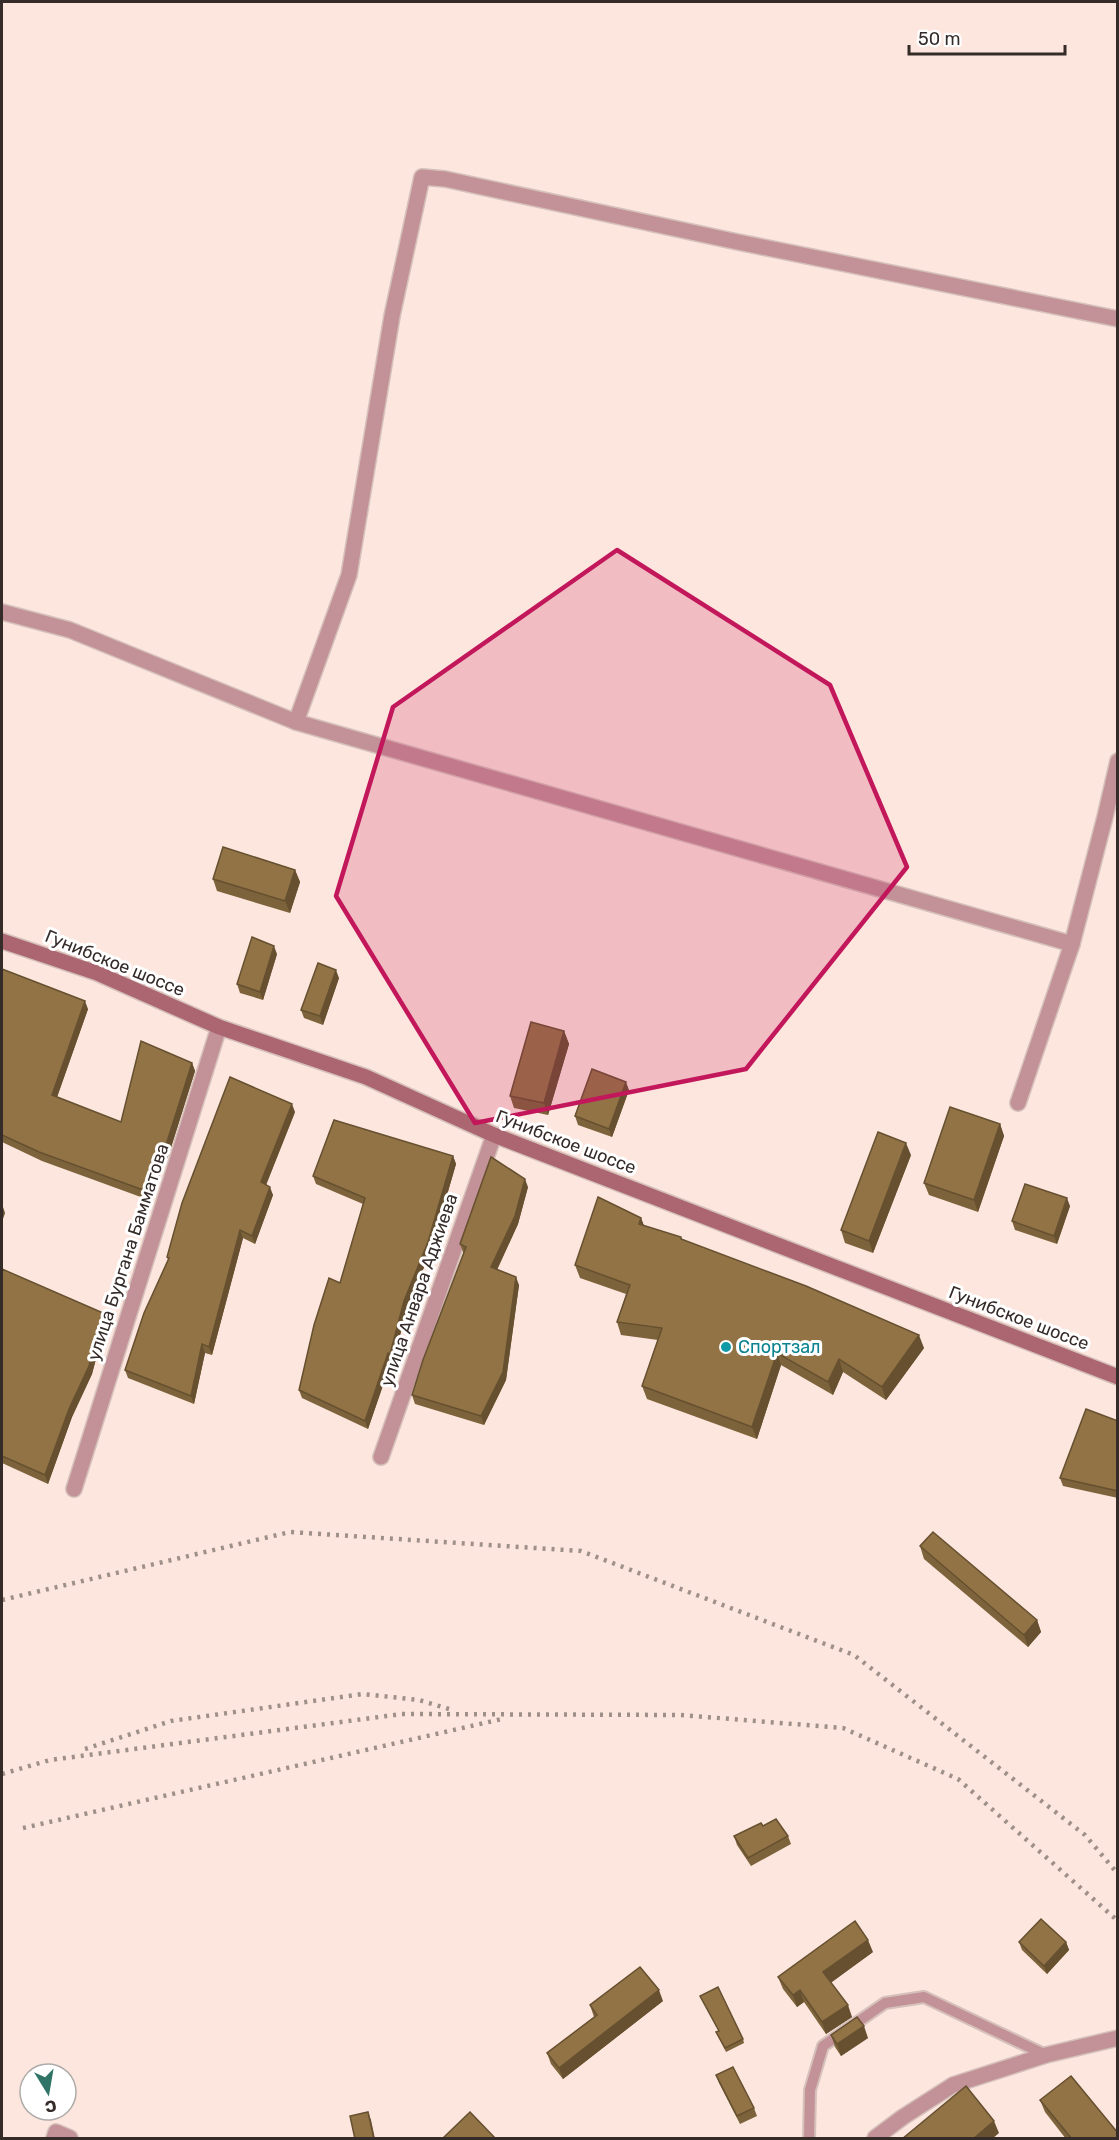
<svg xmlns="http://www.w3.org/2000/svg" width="1119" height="2140" font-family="Rubik,sans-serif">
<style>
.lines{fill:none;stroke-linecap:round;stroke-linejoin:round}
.lane-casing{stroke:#d5c1ba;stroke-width:14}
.street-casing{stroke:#d5c1ba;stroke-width:18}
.secondary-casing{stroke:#d5c1ba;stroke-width:18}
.lane{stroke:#c39299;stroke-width:10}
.street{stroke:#c39299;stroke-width:15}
.secondary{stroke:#ac6671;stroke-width:15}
.rail{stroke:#9f8f89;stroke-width:4.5;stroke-dasharray:3 6;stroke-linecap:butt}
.wall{fill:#7d633b}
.shaded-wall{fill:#665030}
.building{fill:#917345;stroke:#665030;stroke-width:1.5}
.marked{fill:#c2185b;fill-opacity:0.2;stroke:#c2185b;stroke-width:4.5;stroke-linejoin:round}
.culture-dot{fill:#0f9aa8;stroke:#fff;stroke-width:2}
.labels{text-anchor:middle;stroke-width:6;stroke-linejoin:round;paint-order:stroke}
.street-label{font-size:18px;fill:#352c29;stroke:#fff}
.culture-label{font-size:18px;fill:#0d838f;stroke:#fff;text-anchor:start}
</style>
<rect width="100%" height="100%" fill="#fde6de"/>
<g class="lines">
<defs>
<polyline id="lane" points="809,2138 810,2090 823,2046 885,2003 924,1997 1046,2055"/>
<g id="street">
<polyline points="2,612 70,630 296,722 1072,944"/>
<polyline points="296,722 349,575 392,316 422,177 445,179 733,241 1118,319"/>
<polyline points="1018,1103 1072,944 1105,817 1118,761"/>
<polyline points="381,1457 494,1135"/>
<polyline points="74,1489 219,1027"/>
<polyline points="54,2138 56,2132 70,2138"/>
<polyline points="875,2138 903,2117 953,2085 1046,2055 1118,2038"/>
</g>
<polyline id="secondary" points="2,941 97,973 219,1027 366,1077 494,1135 1118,1377"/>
</defs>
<use href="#lane" class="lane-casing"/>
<use href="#street" class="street-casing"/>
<use href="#secondary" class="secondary-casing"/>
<use href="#lane" class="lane"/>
<use href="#street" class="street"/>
<use href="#secondary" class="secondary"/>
<g class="rail">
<polyline points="2,1600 290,1532 581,1551 854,1655 1085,1835 1118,1874"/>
<polyline points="85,1749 171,1721 363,1694 419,1700 449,1709"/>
<polyline points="2,1774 50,1760 402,1714 681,1715 843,1728 958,1779 1118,1921"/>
<polyline points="23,1828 502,1719"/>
</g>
</g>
<g class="wall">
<polygon points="295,870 300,882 290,913 217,891 213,879"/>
<polygon points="277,954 263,1000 240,993 237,984"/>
<polygon points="2,969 88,1009 57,1097 121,1122 192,1063 195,1071 169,1154 149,1200 42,1161 2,1142"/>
<polygon points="339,978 323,1025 304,1018 301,1010"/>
<polygon points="564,1031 569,1044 548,1115 514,1108 510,1096"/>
<polygon points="629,1090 612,1137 578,1125 575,1116"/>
<polygon points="295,1112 266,1185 273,1195 255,1244 243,1238 212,1355 205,1353 194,1404 128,1378 125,1370 168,1260 167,1257"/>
<polygon points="1000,1124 1004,1136 978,1212 929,1195 924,1183"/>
<polygon points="911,1155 873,1253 845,1243 841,1230"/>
<polygon points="453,1156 456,1164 431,1250 407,1309 393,1362 391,1362 368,1429 302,1398 299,1390 340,1283 363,1204 316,1184 313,1176"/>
<polygon points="528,1187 518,1224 497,1270 519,1285 506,1380 484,1425 415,1404 412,1395 464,1253 463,1252 460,1244"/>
<polygon points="1070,1206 1057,1244 1015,1230 1012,1221"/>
<polygon points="641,1218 644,1226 682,1239 924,1348 886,1400 843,1372 833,1395 781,1365 757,1439 647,1399 642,1386 658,1340 621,1335 617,1322 626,1294 580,1278 575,1265"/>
<polygon points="2,1269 106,1321 92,1374 72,1417 48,1484 2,1463"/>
<polygon points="1118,1421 1118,1498 1063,1486 1060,1478"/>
<polygon points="920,1546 1037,1620 1041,1632 1028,1647 924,1559"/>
<polygon points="763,1826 788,1836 791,1844 751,1866 737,1845 734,1836"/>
<polygon points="1019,1942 1066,1942 1069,1950 1047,1974 1022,1950"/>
<polygon points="873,1952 831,1982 852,2017 826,2034 804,2002 797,2007 783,1989 778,1977"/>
<polygon points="700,1996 743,2039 744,2043 726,2052 716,2032 719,2031"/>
<polygon points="663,2001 563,2079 551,2064 547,2053 594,2017 590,2005"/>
<polygon points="831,2035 868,2038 841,2056 835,2047"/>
<polygon points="716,2075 754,2108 757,2116 740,2124 719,2083"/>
<polygon points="1040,2100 1118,2139 1066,2139 1045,2112"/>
</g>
<g class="shaded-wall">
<polygon points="295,870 300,882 290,913 285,901"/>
<polygon points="274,946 277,954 263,1000 260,992"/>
<polygon points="336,970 339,978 323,1025 320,1016"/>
<polygon points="85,1001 88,1009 55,1103 52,1095"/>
<polygon points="564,1031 569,1044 548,1115 544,1103"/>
<polygon points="192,1063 195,1071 169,1154 149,1200 146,1191"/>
<polygon points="626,1082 629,1090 612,1137 609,1129"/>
<polygon points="292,1104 295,1112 264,1190 261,1182"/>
<polygon points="1000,1124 1004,1136 978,1212 974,1200"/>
<polygon points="906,1143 911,1155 873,1253 869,1241"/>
<polygon points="453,1156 456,1164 431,1250 407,1309 393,1362 390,1354 404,1301"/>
<polygon points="525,1179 528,1187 518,1224 494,1276 491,1267"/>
<polygon points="270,1187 273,1195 255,1244 252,1236"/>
<polygon points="1067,1198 1070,1206 1057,1244 1054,1236"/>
<polygon points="2,1204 5,1213 2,1222"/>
<polygon points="641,1218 646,1231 639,1224"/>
<polygon points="240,1230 243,1238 212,1355 209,1347"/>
<polygon points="516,1277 519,1285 506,1380 484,1425 481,1416"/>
<polygon points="103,1313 106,1321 92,1374 72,1417 48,1484 45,1475"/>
<polygon points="919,1335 924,1348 886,1400 882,1387"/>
<polygon points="202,1344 205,1353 194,1404 191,1396"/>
<polygon points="388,1353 391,1362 368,1429 365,1421"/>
<polygon points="777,1353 781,1365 757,1439 752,1427"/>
<polygon points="839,1359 843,1372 833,1395 828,1382"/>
<polygon points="1037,1620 1041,1632 1028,1647 1024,1635"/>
<polygon points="868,1940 873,1952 828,1985 823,1972"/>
<polygon points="1066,1942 1069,1950 1047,1974 1044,1966"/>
<polygon points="659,1990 663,2001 563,2079 559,2068"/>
<polygon points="800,1990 804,2002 797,2007 793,1995"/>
<polygon points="848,2005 852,2017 826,2034 822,2022"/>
<polygon points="864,2026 868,2038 841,2056 837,2044"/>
<polygon points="368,2112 371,2120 375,2139 374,2139"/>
<polygon points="994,2121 999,2133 992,2139 973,2139"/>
</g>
<g class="building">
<polygon points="223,847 295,870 285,901 213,879"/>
<polygon points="252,937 274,946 260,992 237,984"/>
<polygon points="318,963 336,970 320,1016 301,1010"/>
<polygon points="2,969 85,1001 52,1095 121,1122 141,1041 192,1063 166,1145 146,1191 39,1152 2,1135"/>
<polygon points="531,1022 564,1031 544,1103 510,1096"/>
<polygon points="592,1069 626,1082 609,1129 575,1116"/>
<polygon points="230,1077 292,1104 261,1182 270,1187 252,1236 240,1230 209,1347 202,1344 191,1396 125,1370 144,1313 169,1258 167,1257 182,1203"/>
<polygon points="950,1107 1000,1124 974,1200 924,1183"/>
<polygon points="334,1120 453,1156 428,1242 404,1301 390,1354 388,1353 365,1421 299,1390 314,1325 329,1278 340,1283 365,1198 313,1176"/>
<polygon points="878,1132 906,1143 869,1241 841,1230"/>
<polygon points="491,1157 525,1179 515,1216 491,1267 516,1277 503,1372 481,1416 412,1395 423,1360 466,1247 460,1244"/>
<polygon points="1025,1184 1067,1198 1054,1236 1012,1221"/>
<polygon points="598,1197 641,1218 639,1224 681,1237 681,1239 806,1286 919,1335 882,1387 839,1359 828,1382 777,1353 752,1427 642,1386 662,1328 617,1322 630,1285 575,1265"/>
<polygon points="2,1269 103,1313 89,1366 69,1409 45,1475 2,1456"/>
<polygon points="1086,1409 1118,1421 1118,1491 1060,1478"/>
<polygon points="933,1532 1037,1620 1024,1635 920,1546"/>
<polygon points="776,1819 788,1836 748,1858 734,1836 761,1823 763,1826"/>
<polygon points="1041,1919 1066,1942 1044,1966 1019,1942"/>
<polygon points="855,1921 868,1940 823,1972 848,2005 822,2022 800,1990 793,1995 778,1977"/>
<polygon points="640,1967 659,1990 559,2068 547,2053 597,2015 590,2005"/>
<polygon points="718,1987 743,2039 725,2048 716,2032 719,2031 700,1996"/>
<polygon points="857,2017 864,2026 837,2044 831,2035"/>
<polygon points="733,2067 754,2108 737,2116 716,2075"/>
<polygon points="1071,2076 1118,2133 1118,2139 1072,2139 1040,2100"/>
<polygon points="966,2086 994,2121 973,2139 902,2139"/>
<polygon points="368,2112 374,2139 355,2139 350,2116"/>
<polygon points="470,2112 496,2139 442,2139"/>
</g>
<path class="marked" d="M617,550L830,685L907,867L746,1069L475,1123L336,896L393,707Z"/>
<circle class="culture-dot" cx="726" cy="1347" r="6"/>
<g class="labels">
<g class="street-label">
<text transform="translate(115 963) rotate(22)" y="6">Гунибское шоссе</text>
<text transform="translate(566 1142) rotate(21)" y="6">Гунибское шоссе</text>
<text transform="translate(128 1252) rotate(-72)" y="6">улица Бургана Бамматова</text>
<text transform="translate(419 1290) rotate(-71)" y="6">улица Анвара Аджиева</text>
<text transform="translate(1019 1318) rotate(21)" y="6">Гунибское шоссе</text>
</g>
<g class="culture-label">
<text x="738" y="1353">Спортзал</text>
</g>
</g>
<rect width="1119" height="2140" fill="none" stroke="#352c29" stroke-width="6"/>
<g transform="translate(48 2092) rotate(169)"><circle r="28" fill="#ffffff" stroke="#aeaba9" stroke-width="1.5"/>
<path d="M0-4.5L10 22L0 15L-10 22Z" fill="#307467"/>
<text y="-9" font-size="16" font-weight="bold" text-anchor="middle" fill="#352c29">С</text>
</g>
<path d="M909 45v9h156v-9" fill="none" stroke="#352c29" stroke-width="3"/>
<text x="918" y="45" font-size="18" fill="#352c29" stroke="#ffffff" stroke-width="4.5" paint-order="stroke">50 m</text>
</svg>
